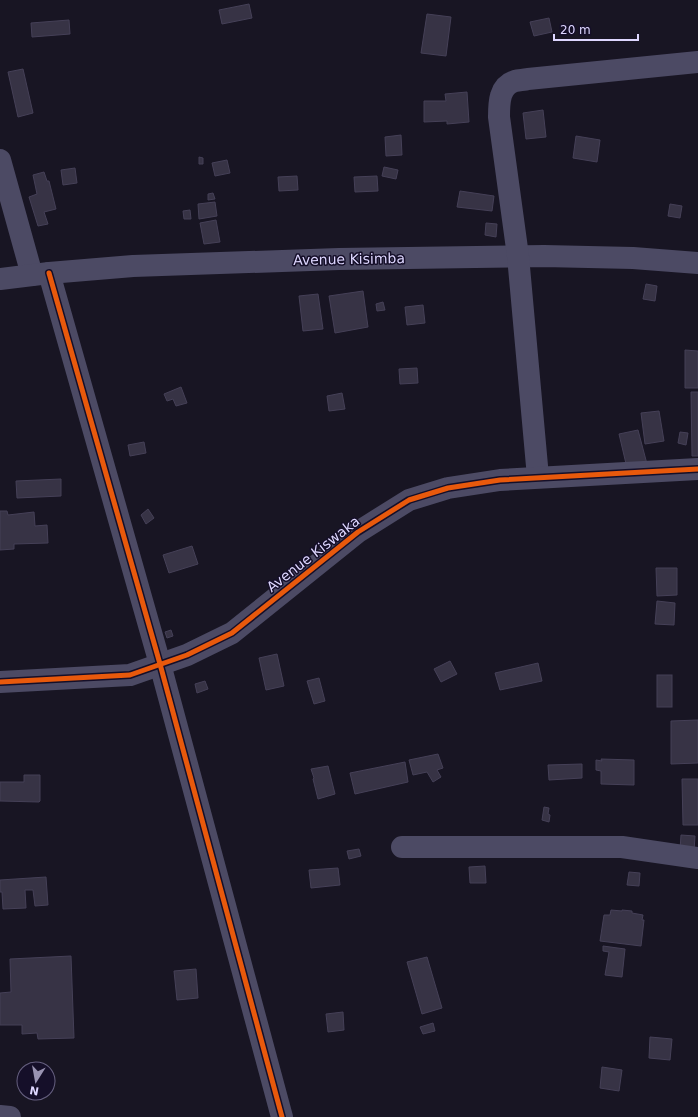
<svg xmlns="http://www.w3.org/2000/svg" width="698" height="1117" font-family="'DejaVu Sans',sans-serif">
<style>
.building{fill:#373345;stroke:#454057}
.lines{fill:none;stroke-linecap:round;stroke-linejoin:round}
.minor{stroke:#4c4a64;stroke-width:22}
.cycleway-casing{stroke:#150f29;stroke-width:8}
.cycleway{stroke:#e8590c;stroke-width:5}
.labels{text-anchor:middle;stroke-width:3;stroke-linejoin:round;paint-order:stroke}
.street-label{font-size:14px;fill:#ded7ff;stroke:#150f29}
</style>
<rect width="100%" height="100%" fill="#181523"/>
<g class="building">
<polygon points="249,4 252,18 222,24 219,10"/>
<polygon points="427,14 451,17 446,56 421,53"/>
<polygon points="549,18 552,32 534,36 530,22"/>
<polygon points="69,20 70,34 32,37 31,23"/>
<polygon points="23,69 33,113 18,117 8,72"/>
<polygon points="467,92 469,122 447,124 447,121 424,122 424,101 446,101 445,94"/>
<polygon points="543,110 546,137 526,139 523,113"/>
<polygon points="401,135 402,155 386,156 385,137"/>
<polygon points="576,136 600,140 597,162 573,158"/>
<polygon points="199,157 203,158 203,164 199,164"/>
<polygon points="227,160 230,173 215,176 212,163"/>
<polygon points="384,167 398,170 396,179 382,176"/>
<polygon points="75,168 77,183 63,185 61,170"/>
<polygon points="44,172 47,181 49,181 56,209 44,212 48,224 38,226 29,197 37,194 33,175"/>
<polygon points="297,176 298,190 279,191 278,177"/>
<polygon points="377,176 378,191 355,192 354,177"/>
<polygon points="460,191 494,196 492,211 457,207"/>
<polygon points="213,193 215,199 208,200 208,194"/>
<polygon points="215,202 217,216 199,219 198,204"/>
<polygon points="670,204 682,206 680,218 668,216"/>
<polygon points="190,210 191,219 184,219 183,211"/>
<polygon points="216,220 220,242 204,244 200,223"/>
<polygon points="486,223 497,224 496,237 485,235"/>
<polygon points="646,284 657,286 655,301 643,299"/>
<polygon points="363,291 368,327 335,333 329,296"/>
<polygon points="318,294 323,329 303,331 299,296"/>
<polygon points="383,302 385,310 377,311 376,304"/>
<polygon points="423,305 425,323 407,325 405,307"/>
<polygon points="685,350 698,351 698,388 685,388"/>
<polygon points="417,368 418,383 400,384 399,369"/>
<polygon points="181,387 187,403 176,406 173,399 167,401 164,394"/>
<polygon points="691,392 698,392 698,456 692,456"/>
<polygon points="342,393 345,409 329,411 327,396"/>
<polygon points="659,411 664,441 645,444 641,413"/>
<polygon points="638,430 647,464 627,468 619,434"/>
<polygon points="680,432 688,433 686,445 678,443"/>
<polygon points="144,442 146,453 130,456 128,445"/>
<polygon points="61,479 61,496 17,498 16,481"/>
<polygon points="148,509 154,518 146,524 141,515"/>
<polygon points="0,511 7,511 8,515 34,512 35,526 47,525 48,543 14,544 14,549 0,550"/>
<polygon points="192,546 198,564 169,573 163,555"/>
<polygon points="656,568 677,568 677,595 657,596"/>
<polygon points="657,601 675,603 674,625 655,624"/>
<polygon points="171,630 173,636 167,638 165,632"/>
<polygon points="277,654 284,686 266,690 259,658"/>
<polygon points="450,661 457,674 441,682 434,669"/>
<polygon points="538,663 542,681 500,690 495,673"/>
<rect x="657" y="675" width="15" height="32"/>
<polygon points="319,678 325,701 314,704 307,681"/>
<polygon points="205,681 208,689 197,693 195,684"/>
<polygon points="698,720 698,763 671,764 671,721"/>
<polygon points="438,754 443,768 437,770 441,777 433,782 427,772 413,775 409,760"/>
<polygon points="601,759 634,760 634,785 601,784 601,771 596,770 596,760 602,761"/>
<polygon points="405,762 408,782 355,794 350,773"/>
<polygon points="582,764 582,778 549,780 548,765"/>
<polygon points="328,766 335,794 318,799 313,779 314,778 311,769"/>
<polygon points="24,775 40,775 40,801 39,802 0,801 0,782 24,782"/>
<polygon points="682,779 698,779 698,825 683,825"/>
<polygon points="544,807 549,808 548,814 550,815 549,822 542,820"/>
<polygon points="681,835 695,836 694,851 680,850"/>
<polygon points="359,849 361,856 349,859 347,851"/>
<polygon points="485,866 486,883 470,883 469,867"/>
<polygon points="338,868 340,885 311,888 309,870"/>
<polygon points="629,872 640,873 639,886 627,885"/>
<polygon points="46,877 48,905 35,906 33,890 25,890 26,908 3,909 2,892 0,892 0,880"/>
<polygon points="611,910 622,911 622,910 632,911 632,913 643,915 642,920 644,920 641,946 600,941 604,915 610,915"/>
<polygon points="603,946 625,949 622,977 605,975 609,952 603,951"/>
<polygon points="71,956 74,1038 38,1039 37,1033 22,1034 22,1025 0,1025 0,993 11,992 10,959"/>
<polygon points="427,957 442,1008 422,1014 407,962"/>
<polygon points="196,969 198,998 177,1000 174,971"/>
<polygon points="343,1012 344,1030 328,1032 326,1014"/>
<polygon points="433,1023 435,1031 423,1034 420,1027"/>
<polygon points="650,1037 672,1039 670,1060 649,1058"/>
<polygon points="602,1067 622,1070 619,1091 600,1088"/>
</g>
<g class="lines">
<g class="minor">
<polyline points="0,160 32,275"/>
<polyline points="49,273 160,664 282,1117"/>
<polyline points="0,279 49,273 133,266 339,259 544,256 633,258 698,263"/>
<path d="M538,477L518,256L499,117C499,103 499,86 515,81C519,80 524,80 528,79L698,62"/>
<polyline points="0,682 130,675 187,655 232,633 358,532 409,500 448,488 500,480 698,469"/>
<polyline points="402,847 622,847 698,858"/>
<polyline points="0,1116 10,1117"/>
</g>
<defs>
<g id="cycleway">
<polyline points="49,273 160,664 282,1117"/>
<polyline points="0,682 130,675 187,655 232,633 358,532 409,500 448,488 500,480 698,469"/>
</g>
</defs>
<use href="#cycleway" class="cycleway-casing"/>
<use href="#cycleway" class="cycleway"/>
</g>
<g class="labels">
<g class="street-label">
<text transform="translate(349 259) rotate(-1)" y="5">Avenue Kisimba</text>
<text transform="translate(313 554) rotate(-38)" y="5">Avenue Kiswaka</text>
</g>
</g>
<g transform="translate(36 1081) rotate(191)"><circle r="19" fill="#150f29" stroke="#655f7f"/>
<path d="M0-3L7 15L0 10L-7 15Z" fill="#9993b2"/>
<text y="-6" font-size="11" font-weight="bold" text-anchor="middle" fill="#ded7ff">N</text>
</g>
<path d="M554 34v6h84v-6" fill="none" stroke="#ded7ff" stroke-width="2"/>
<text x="560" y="34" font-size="12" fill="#ded7ff" stroke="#150f29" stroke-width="3" paint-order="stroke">20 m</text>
</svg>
